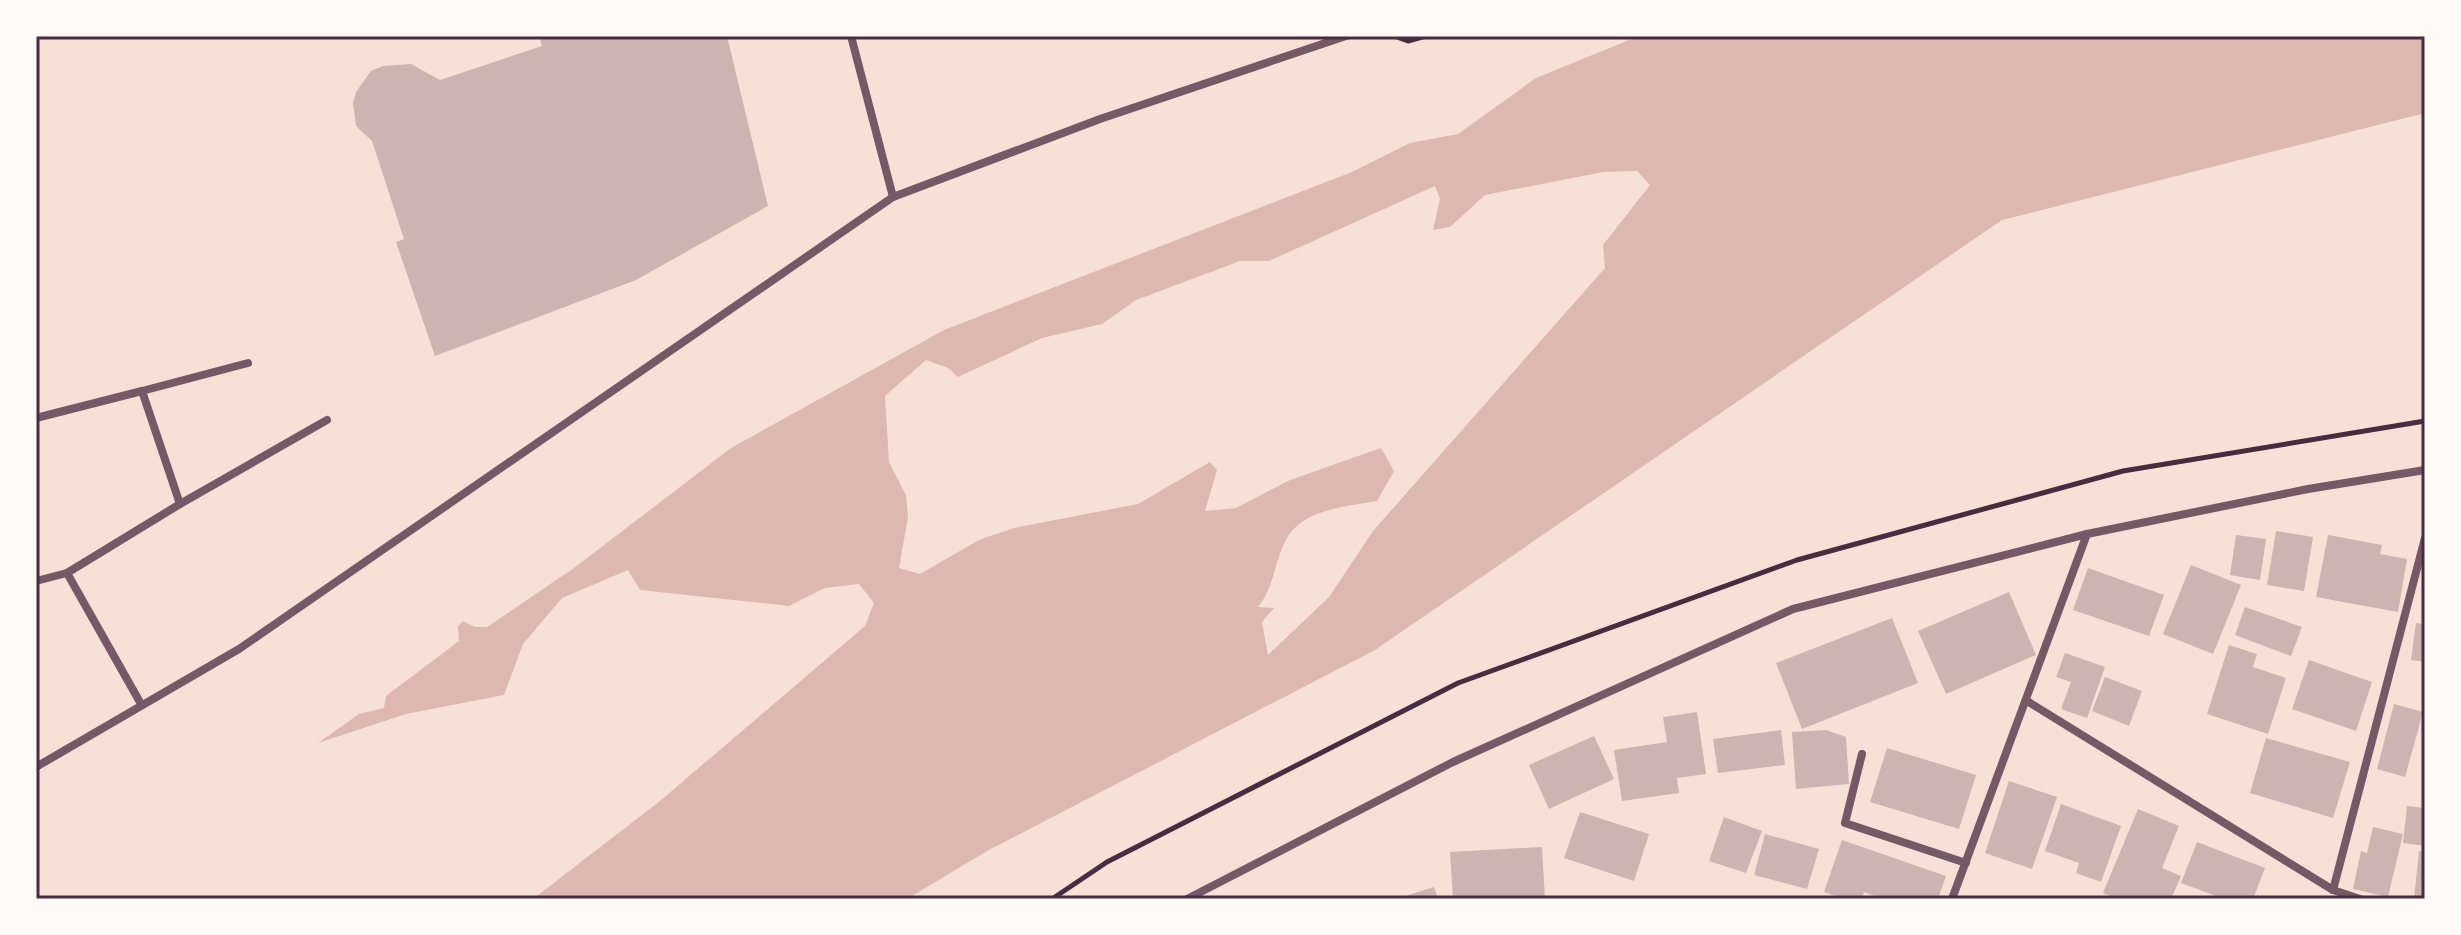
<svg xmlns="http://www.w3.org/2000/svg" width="2461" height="935" font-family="'PT Serif',serif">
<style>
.water{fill:#dcb8b0;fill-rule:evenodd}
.building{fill:#ccb4b1}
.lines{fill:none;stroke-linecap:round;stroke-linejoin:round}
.path{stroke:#4a2c40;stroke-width:5}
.minor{stroke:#755966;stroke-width:8}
.neatline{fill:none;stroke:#4a2c40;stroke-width:3}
</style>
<rect width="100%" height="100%" fill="#f7e1d7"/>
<path class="water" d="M1639,36H2425V113L2002,220L1375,650L987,851L907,899H533L660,801L865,626L874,603L859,584L825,588L789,606L640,590L628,570L562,598L523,644L504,695L406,714L318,743L359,714L384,708L386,696L459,641L458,626L463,621L475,627H487L574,568L731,448L944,330L1352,172L1410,143L1458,134L1536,78ZM1637,171L1650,185L1603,245L1605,268L1373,531L1329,597L1268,655L1262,622L1274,608L1258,607C1275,586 1274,561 1287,538C1304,509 1348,506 1377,501L1394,471L1381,448L1290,480L1236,508L1205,511L1217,470L1210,462L1138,504L1014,528L979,540L920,574L899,568L908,517L906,495L889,462L885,396L926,360L948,368L958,377L1042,338L1102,324L1136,300L1240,261H1269L1435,186L1440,199L1433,230L1450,227L1485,195L1603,172Z"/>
<g class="building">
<polygon points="539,36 727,36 768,206 636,280 435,356 396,242 404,239 372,141 356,126 353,103 356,92 371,71 383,66 411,64 440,80 542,46"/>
<polygon points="2276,531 2313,537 2304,591 2267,585"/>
<polygon points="2236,535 2266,539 2260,580 2230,575"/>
<polygon points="2328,535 2382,545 2380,554 2407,559 2398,612 2316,597"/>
<polygon points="2191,565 2241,585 2213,654 2163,634"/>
<polygon points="2088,568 2164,595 2149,636 2073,610"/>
<polygon points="2009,592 2036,655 1946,694 1918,631"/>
<polygon points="2245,607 2302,627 2291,656 2235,635"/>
<polygon points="1892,618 1918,683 1802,729 1776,663"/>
<polygon points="2416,623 2425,624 2425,662 2411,660"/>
<polygon points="2229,645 2257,654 2253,667 2286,678 2268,734 2207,714"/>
<polygon points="2065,653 2105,667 2087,718 2061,709 2071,682 2056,677"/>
<polygon points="2309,660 2372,682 2356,731 2292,709"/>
<polygon points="2105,677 2142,691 2129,726 2092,711"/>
<polygon points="2394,704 2423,712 2405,777 2377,769"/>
<polygon points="1697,712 1706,774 1677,778 1679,793 1622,801 1614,750 1667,742 1663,717"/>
<polygon points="1781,730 1785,765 1718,773 1713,739"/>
<polygon points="1826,730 1846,737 1849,784 1796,789 1792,732"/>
<polygon points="1594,736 1614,779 1549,809 1529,765"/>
<polygon points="2266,738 2350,762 2333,818 2250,793"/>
<polygon points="1887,748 1976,775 1959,829 1870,802"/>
<polygon points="2009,781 2057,797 2032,869 1985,853"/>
<polygon points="2061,804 2121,826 2101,882 2076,873 2079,863 2045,851"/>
<polygon points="2407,806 2425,808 2425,846 2403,843"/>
<polygon points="2138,809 2179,826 2162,868 2181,876 2171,899 2118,899 2103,893"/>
<polygon points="1580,812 1649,834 1634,881 1564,858"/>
<polygon points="1724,817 1762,831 1746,873 1709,861"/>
<polygon points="2373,827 2403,834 2388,897 2353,889 2361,851 2367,853"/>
<polygon points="1765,834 1819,849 1807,889 1754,875"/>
<polygon points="1842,840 1946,876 1938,899 1883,899 1864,892 1862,899 1844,899 1824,892"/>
<polygon points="2197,842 2265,868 2253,899 2224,899 2181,883"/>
<polygon points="1542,847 1545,899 1453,899 1450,852"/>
<polygon points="2419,851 2425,852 2425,899 2414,899"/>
<polygon points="1434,887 1438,899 1399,899 1399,898"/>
</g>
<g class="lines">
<g class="path">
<polyline points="1394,36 1408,41 1426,36"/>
<polyline points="1052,899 1107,862 1458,683 1797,560 2123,471 2425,421"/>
</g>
<g class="minor">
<polyline points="851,36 893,197"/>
<polyline points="142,391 248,363"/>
<polyline points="36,418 142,391 180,504 67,573 141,704"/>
<polyline points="180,504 327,420"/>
<polyline points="36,581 67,573"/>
<polyline points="2027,701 2333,890 2360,899"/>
<polyline points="1862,754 1845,823 1966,863"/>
<polyline points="36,767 239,649 893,197 1100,119 1346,36"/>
<polyline points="2333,890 2425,538"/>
<polyline points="1187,899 1453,762 1793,609 2087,534 2308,489 2425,470"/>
<polyline points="1952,899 2087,534"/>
</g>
</g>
<rect width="2461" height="935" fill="none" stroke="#fffaf5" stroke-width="76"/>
<rect x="38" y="38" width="2385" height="859" class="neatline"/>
</svg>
